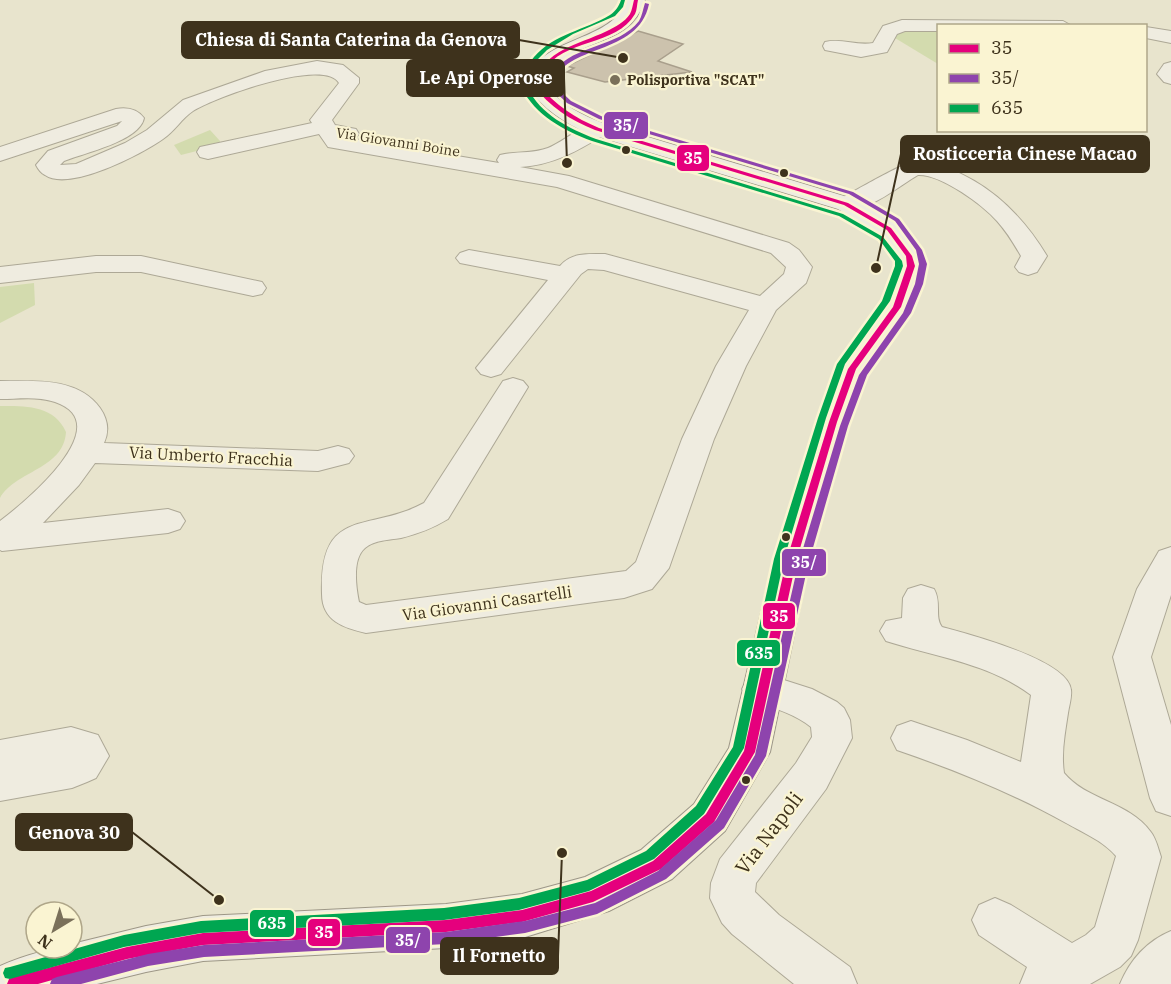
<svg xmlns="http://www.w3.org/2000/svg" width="1171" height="984" font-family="'IBM Plex Serif',serif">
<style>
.green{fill:#d3dbae}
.building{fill:#ccc2ad;stroke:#a99f8c;stroke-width:1.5}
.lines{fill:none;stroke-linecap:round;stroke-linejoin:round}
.street-casing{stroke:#ada896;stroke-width:2}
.secondary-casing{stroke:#9d9786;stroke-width:2}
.street{fill:#efece0;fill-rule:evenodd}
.secondary{fill:#efece0;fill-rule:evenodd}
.bus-1-casing{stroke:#faf4d2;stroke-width:5}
.bus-2-casing{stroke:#faf4d2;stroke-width:5}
.bus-3-casing{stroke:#faf4d2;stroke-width:5}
.bus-1{fill:#e5007d;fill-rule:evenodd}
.bus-2{fill:#8e44ad;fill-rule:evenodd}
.bus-3{fill:#00a651;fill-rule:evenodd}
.poi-dot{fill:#7a705a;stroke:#faf4d2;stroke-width:2}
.bus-dot{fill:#3e321c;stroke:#faf4d2;stroke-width:2}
.labels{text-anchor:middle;stroke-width:4.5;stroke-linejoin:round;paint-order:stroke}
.far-poi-label{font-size:14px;font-weight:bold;fill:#3e321c;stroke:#faf4d2;text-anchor:start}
.far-street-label{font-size:14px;fill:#3e321c;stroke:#faf4d2}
.street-label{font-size:16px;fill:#3e321c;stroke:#faf4d2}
.near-street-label{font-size:20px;fill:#3e321c;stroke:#faf4d2}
.leader{fill:none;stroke:#3e321c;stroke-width:2}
.callout-dot{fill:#3e321c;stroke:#faf4d2;stroke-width:2}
.callout{fill:#3e321c;stroke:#3e321c;stroke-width:2}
.callout-label{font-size:18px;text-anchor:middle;font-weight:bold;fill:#fff}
.line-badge{stroke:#faf4d2;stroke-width:2}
.badge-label{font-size:16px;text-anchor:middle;font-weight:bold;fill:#fff}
</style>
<rect width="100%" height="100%" fill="#e8e4cd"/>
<g class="green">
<polygon points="938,27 938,64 895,38 899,33"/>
<polygon points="210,130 220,141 220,145 181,155 174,145"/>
<polygon points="34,283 35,305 0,323 0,287"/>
<path d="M0,406C25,406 54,405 66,432C64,469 15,471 0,498Z"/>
</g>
<polygon class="building" points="638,31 683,44 658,61 692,72 605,82 567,72 574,68 567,66"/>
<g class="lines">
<defs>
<g id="street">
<path d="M902,20L1063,21L1072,26H938V31H905L897,34L887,52L861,57L825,50L823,46L825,42C841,38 857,46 873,43L883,26Z"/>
<polygon points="1146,27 1171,31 1171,43 1146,38"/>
<path d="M317,61L343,65L359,78V83L332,120L335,125L356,129L359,134L355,139L499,163L497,160L500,155C516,151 532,154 548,148C566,141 585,120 605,124L608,129L605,134C578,151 553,165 520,167L569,176L789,243L799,250L812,267L806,283L776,310L746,366L714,439L669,568L652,589L624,598L366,633C344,628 322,621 322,594C319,505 369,533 424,503L503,381L513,378L523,381L528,387L448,519C433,528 418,534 401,538C389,540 375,540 365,548C352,559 356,587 359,602L366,605L626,571L636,562L682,439L716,366L749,310L604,270L588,269L581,274L501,374L491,377L481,374L476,368L548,280L460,263L456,258L460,253L469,250L560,266C572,252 588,254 605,254L760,296L784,274L786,267L771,253L557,187L328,147L319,134L208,159L200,157L197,152L200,147L312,123L310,120L339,83C325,57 215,97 193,111C182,118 175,131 163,139C142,154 69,192 45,175C41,173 38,169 36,165L48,151L117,126L122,121L0,161V147L116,109C127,107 137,109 144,118C140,141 84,153 64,161L60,165L76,164L125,143L147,130L183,100L265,71Z"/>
<polygon points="1171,62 1171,84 1164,82 1157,74 1164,64"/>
<path d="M923,161C978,173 1018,208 1047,256L1037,272L1028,275L1019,272L1015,267L1021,256C1014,244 1007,232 997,221C983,205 941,174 918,175C896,188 864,216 838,209L834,204C838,199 894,169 904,165C910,162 916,162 923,161Z"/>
<polygon points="96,256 141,256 262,282 266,288 262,294 253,296 141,272 96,272 0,283 0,267"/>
<path d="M0,381C34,381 78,377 100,408C107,418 110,430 104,443L318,451L338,446L349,449L354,456L349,463L318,471L95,463L79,485L43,523L168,509L180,513L185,521L180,529L168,533L2,551L0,550V521C24,503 120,424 55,402C38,396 17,399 0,399Z"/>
<polygon points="1171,547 1171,595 1151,657 1171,725 1171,816 1156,811 1150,798 1113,657 1137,589 1159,551"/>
<path d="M921,585L934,589C942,603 934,616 942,627C968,634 1069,660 1071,690C1072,697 1069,706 1068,713C1065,733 1061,753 1064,773C1086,800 1129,802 1150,831C1156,838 1158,848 1161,857L1138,940L1131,956L1120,967L1090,984H1020L1027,967L979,935L972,920L979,905L995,898L1011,905L1072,943L1086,935L1095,927L1116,856C1103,841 1084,833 1066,823C1013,793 955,770 897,750L891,738L897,726L911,721L967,740L1021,762L1031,695C988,663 936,657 886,641L880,631L886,621L902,618L903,598L908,589Z"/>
<path d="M762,673L812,689L837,702L844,708L850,720L852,738L826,789L756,883L755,892L779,915L850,967L857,984H794L732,934L722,923L710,898L711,883L720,859L796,763L812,737L811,727C792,712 770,707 748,700L742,689L748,678Z"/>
<polygon points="71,727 98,735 109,756 96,778 87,782 72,788 0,801 0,740"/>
<path d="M1171,931V984H1120C1130,960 1147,941 1171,931Z"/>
</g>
<path id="secondary" d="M627,0H645C628,53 565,34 546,85C561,105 582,115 605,124L854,199L898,224L922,256L924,266L911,307L866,369L848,422L809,562L770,752L725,831L672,879L609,911L522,938L446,948L203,961L146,972L97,984H0V966C23,956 47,948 72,948V944L146,926L203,916L446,904L522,894L585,877L641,850L694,804L729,748L773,562L818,422L837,369L884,306L898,266L896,256L880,234L838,209L589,134C563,122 543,109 526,85C529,78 531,70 536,64C561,36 614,37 627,0Z"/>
</defs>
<use href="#street" class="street-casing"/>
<use href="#secondary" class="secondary-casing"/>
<use href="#street" class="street"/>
<use href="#secondary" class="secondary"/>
<defs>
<path id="bus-1" d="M634,0H638C637,4 637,10 635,14C617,46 562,39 544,71C541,76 540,80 539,85C555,105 575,118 599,128L848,203L891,228L912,256L915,266L901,307L856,369L837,422L796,562L755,752L714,822L661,869L593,902L522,922L446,932L203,945L127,959L38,984H7L9,979L14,977L127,947L203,933L446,920L522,910L591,891L653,861L706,814L744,751L786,562L829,422L848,369L893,307L907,266L906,256L887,230L844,205L595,130C570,120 550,107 533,85C546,48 576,46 607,31C615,27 625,22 630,14C632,10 633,4 634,0Z"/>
<path id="bus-2" d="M645,3L649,4C638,57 564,43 553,84L571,101L603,117L853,192L899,219L922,250L927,264L923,284L911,313L867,375L848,426L808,565L766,756L724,828L666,879L597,914L525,933L446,944L204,957L148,966L81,984H50L52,979L57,977L148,954L204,945L446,932L525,921L595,903L658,871L716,820L755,755L798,565L840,426L859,375L903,313L915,284L919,264L916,250L895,221L849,194L599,119L567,103L549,86L547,83C550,79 552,74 554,71C575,44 618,48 639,21C642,16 643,9 645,3Z"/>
<path id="bus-3" d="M621,0H625L623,7L615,16L573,34L547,50L537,60L530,72L527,87C541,115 568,128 596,139L843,214L883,237L902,261L903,266L890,301L845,364L826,418L784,559L744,748L704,814L654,859L589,891L519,910L444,920L201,933L124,947L10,979L5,978L3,973L5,968L10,967L124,935L201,921L444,908L519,898L587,880L646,851L696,806L733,747L774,559L818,418L837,364L882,301L895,266V261L879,239L839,216L592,141C563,130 536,116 521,87C524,76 526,66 534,57C554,34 585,30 610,15C616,11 619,6 621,0Z"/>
</defs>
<use href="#bus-1" class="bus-1-casing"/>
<use href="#bus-2" class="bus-2-casing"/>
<use href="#bus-3" class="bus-3-casing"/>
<use href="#bus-1" class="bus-1"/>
<use href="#bus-2" class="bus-2"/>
<use href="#bus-3" class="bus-3"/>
</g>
<circle class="poi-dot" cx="615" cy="80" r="6"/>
<g class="bus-dot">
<circle cx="626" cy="150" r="5"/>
<circle cx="784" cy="173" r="5"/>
<circle cx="786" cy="537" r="5"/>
<circle cx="746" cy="780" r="5"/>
</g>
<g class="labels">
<g class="far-poi-label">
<text x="627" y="85">Polisportiva "SCAT"</text>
</g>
<g class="far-street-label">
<text transform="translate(398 142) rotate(9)" y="5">Via Giovanni Boine</text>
</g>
<g class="street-label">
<text transform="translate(211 456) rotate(3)" y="6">Via Umberto Fracchia</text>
<text transform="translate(487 603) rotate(-8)" y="6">Via Giovanni Casartelli</text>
</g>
<g class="near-street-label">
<text transform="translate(769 833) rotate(-53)" y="7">Via Napoli</text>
</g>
</g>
<path class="leader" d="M623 58L519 40M567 163L564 78M876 268L901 154M219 900L132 832M562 853L558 956"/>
<g class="callout-dot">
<circle cx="623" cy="58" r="6"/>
<circle cx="567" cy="163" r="6"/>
<circle cx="876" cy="268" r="6"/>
<circle cx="219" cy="900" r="6"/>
<circle cx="562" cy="853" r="6"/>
</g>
<g class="callout">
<rect x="182" y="22" width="337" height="36" rx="6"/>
<rect x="407" y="60" width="157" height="36" rx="6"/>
<rect x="901" y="136" width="248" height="36" rx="6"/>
<rect x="16" y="814" width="116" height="36" rx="6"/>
<rect x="441" y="938" width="117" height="36" rx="6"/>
</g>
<g class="callout-label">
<text x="351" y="46">Chiesa di Santa Caterina da Genova</text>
<text x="486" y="84">Le Api Operose</text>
<text x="1025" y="160">Rosticceria Cinese Macao</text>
<text x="74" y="839">Genova 30</text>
<text x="499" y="962">Il Fornetto</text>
</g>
<g class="line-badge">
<rect x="603" y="111" width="46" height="29" rx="6" fill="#8e44ad"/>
<rect x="676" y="144" width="34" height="28" rx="6" fill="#e5007d"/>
<rect x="781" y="548" width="46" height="29" rx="6" fill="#8e44ad"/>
<rect x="762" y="602" width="34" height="28" rx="6" fill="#e5007d"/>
<rect x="736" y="639" width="45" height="28" rx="6" fill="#00a651"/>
<rect x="249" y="909" width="46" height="29" rx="6" fill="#00a651"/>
<rect x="307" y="918" width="34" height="29" rx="6" fill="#e5007d"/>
<rect x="385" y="926" width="46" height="28" rx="6" fill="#8e44ad"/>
</g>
<g class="badge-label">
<text x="626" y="131">35/</text>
<text x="693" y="164">35</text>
<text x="804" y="568">35/</text>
<text x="779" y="622">35</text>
<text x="759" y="659">635</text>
<text x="272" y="929">635</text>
<text x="324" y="938">35</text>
<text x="408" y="946">35/</text>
</g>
<rect x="937" y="24" width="210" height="108" fill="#faf4d2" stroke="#afa689" stroke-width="1.5"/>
<rect x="949" y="44" width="30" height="9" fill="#e5007d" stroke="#afa689" stroke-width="1.5"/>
<text x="991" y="54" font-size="18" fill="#3e321c">35</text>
<rect x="949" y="74" width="30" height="9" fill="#8e44ad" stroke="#afa689" stroke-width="1.5"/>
<text x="991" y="84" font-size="18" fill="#3e321c">35/</text>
<rect x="949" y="104" width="30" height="9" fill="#00a651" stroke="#afa689" stroke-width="1.5"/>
<text x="991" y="114" font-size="18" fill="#3e321c">635</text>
<g transform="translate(54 930) rotate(218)"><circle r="28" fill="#faf4d2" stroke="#afa689" stroke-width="1.5"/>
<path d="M0-4.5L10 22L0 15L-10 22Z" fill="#7a705a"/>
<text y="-9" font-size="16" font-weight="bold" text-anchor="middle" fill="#3e321c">N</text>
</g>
</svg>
